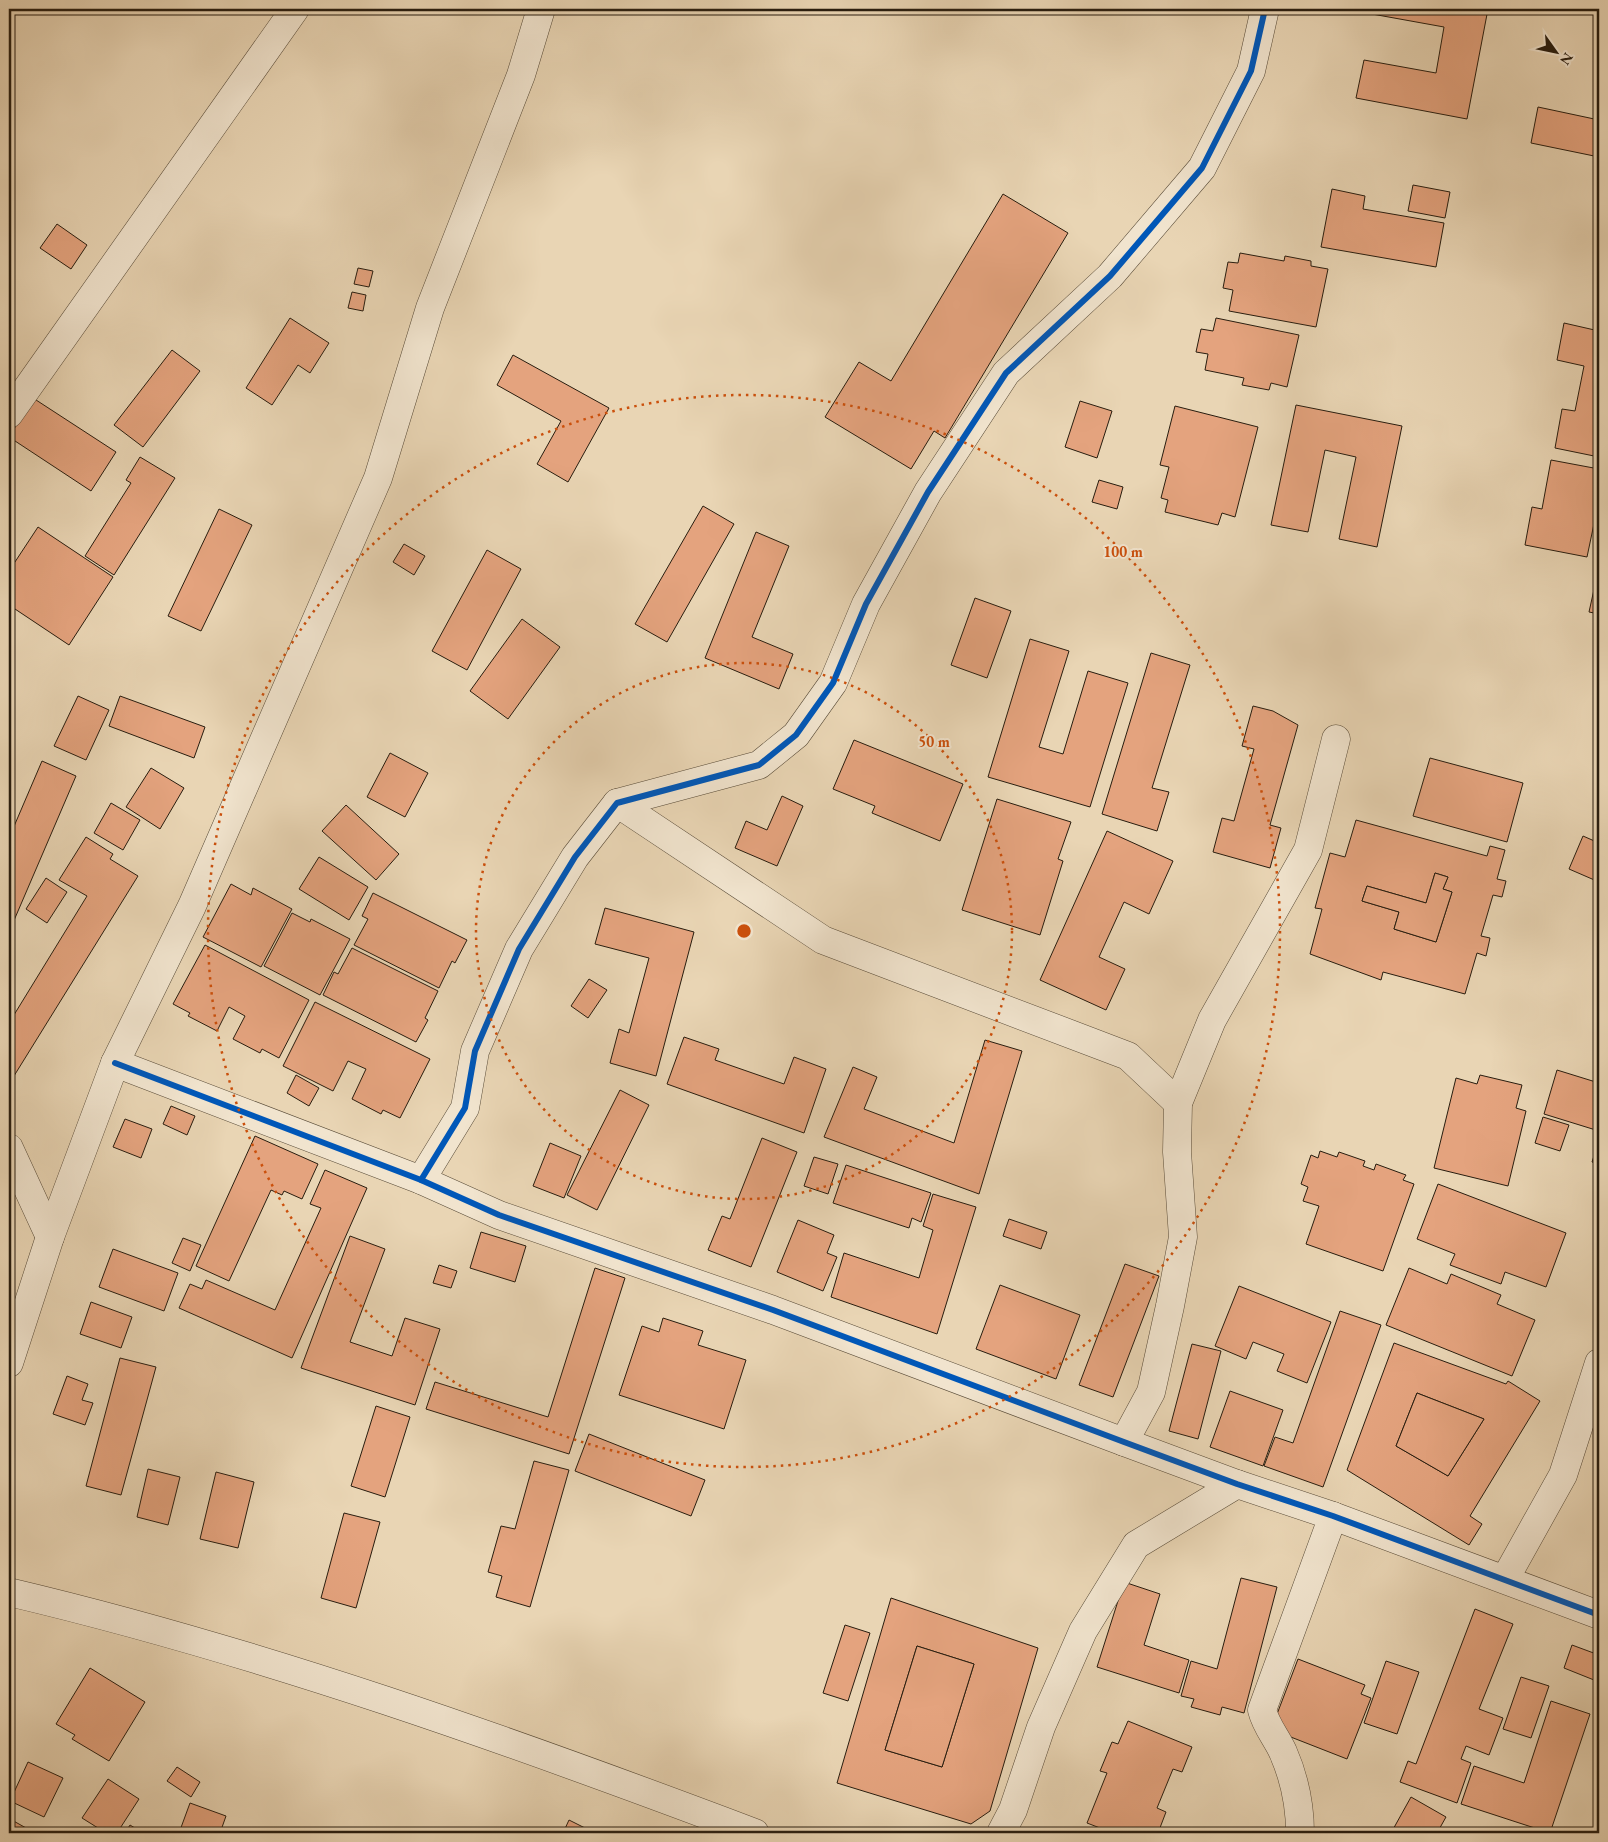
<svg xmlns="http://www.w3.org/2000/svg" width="1608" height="1842" font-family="'EB Garamond',serif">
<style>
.building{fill:#e4a37e;stroke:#281d0f;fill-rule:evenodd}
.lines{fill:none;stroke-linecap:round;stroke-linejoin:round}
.street-casing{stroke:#584b38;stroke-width:29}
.street{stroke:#f1e4ce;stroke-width:28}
.cycleway-casing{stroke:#f1e4ce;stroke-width:9}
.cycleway{stroke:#0057b8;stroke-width:6}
.ring{fill:none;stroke:#cb500c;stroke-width:2.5;stroke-dasharray:2.5 5}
.centre{fill:#cb500c;stroke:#f1e4ce;stroke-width:2.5}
.ring-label{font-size:15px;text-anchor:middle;font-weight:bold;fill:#cb500c;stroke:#f1e4ce;stroke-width:4;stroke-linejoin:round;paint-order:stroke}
</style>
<rect width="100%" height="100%" fill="#e9d5b4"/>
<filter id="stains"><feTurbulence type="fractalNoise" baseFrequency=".004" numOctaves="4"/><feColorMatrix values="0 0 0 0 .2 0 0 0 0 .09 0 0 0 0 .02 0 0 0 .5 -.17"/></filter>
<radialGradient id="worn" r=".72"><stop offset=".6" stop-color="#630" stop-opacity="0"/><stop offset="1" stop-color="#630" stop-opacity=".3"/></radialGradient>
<g class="building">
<polygon points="1373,9 1488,9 1467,119 1356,98 1364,60 1436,73 1444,27 1372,14"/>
<polygon points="1538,107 1599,120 1599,157 1531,143"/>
<polygon points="1413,185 1450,192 1445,218 1408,211"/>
<polygon points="1332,189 1365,196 1363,209 1444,223 1436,267 1321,247"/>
<polygon points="1003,194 1068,233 945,438 934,431 911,469 825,417 859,362 891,381"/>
<polygon points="57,224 87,245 71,269 40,248"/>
<polygon points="1240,253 1284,261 1285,256 1311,261 1311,266 1328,269 1316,327 1229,311 1233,290 1223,288 1228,262 1238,263"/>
<polygon points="358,268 373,271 369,287 354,284"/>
<polygon points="352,292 366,295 363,311 348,308"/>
<polygon points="290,318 329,343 310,373 298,365 272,405 246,388"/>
<polygon points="1216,318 1299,335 1287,387 1271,383 1269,390 1242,385 1244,378 1205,370 1208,354 1196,352 1201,329 1213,331"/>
<polygon points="1564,323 1599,331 1599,457 1555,448 1562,409 1575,411 1584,366 1557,360"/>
<polygon points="172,350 200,371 143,447 114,425"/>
<polygon points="513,355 609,408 568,482 537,464 561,421 497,385"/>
<polygon points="33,398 116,452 91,491 9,437"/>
<polygon points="1080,401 1112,411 1097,458 1065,447"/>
<polygon points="1296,405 1402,426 1377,547 1339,539 1356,457 1325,450 1308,532 1271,525"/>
<polygon points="1175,406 1258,427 1235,517 1222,513 1218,525 1165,512 1168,500 1161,498 1169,467 1160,465"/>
<polygon points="140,457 175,478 114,575 85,556 131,483 126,480"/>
<polygon points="1551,460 1599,469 1599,500 1587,557 1525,545 1532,507 1542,509"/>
<polygon points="1099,480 1123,487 1117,509 1092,502"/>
<polygon points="703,506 734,524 667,642 635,624"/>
<polygon points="219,509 252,525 201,631 168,616"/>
<polygon points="38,527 113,577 69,645 9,605 9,571"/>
<polygon points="756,532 789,546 752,637 793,654 779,689 705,658"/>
<polygon points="404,544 425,556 414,575 393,562"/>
<polygon points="487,550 521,569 467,670 432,651"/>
<polygon points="1599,567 1599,614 1589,612"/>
<polygon points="975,598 1011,611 987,678 951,665"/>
<polygon points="522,619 560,647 508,719 470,691"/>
<polygon points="1030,639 1069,651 1039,747 1063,754 1088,671 1128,683 1090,807 988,777"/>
<polygon points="1151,653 1190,665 1152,788 1169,792 1157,831 1102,814"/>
<polygon points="78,696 109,710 86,760 54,746"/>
<polygon points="120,696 205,727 194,758 109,726"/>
<polygon points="1253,706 1273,711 1298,725 1270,825 1281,828 1270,868 1213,852 1222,818 1234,821 1254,749 1242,746"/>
<polygon points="854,740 963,784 940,841 872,813 875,806 833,789"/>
<polygon points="390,753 428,773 405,817 367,797"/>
<polygon points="1430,758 1523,783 1507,842 1413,816"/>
<polygon points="42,761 76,776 9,932 9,838"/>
<polygon points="151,768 184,788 160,829 126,807"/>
<polygon points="782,796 803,806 777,866 735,848 746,821 767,830"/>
<polygon points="997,799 1071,822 1058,859 1063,861 1040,935 962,910"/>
<polygon points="111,803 140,820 123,850 94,833"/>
<polygon points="346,805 399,854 376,880 322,831"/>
<path d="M1356,820L1487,856L1490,846L1505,850L1497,879L1506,881L1502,897L1493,895L1481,936L1490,938L1486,956L1477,953L1465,994L1383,972L1381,980L1310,954L1322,909L1315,908L1330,853L1345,857ZM1435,873L1448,877L1443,889L1452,892L1436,942L1394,929L1399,912L1362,901L1367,886L1426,903Z"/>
<polygon points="1107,831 1173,861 1149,914 1124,902 1099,957 1125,969 1106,1010 1040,980"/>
<polygon points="1583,836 1599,843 1599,882 1569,869"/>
<polygon points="86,837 113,854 110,859 138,876 9,1084 9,1023 87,896 59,880"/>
<polygon points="319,857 368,887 349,920 299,889"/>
<polygon points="1435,873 1448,877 1443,889 1452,892 1436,942 1394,929 1399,912 1362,901 1367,886 1426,903"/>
<polygon points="46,878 67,892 47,923 26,909"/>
<polygon points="231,884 251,895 253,888 292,909 261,967 203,937"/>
<polygon points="373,893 467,940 455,963 452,961 439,988 354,945 368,919 362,916"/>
<polygon points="605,908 694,932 656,1076 610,1063 619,1029 629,1033 649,958 595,944"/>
<polygon points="292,913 310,922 311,919 350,939 320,995 264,966"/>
<polygon points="205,945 309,1000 279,1058 262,1049 260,1053 233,1039 245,1016 229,1007 217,1031 188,1016 190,1013 173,1004"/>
<polygon points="352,948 438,991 425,1018 428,1020 416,1042 323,995 334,972 338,974"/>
<polygon points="589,979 607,990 588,1018 571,1006"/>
<polygon points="315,1002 430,1059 400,1118 383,1110 381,1114 352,1099 366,1069 348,1061 333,1091 283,1066"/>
<polygon points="684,1037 719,1049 715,1060 784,1084 794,1057 826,1069 804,1133 667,1084"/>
<polygon points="985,1040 1022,1051 979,1194 824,1137 853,1067 877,1077 864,1109 954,1143"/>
<polygon points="1557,1070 1599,1083 1599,1131 1544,1114"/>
<polygon points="296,1075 319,1088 309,1106 287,1093"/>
<polygon points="1480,1075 1522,1085 1516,1108 1526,1111 1508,1186 1434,1168 1456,1078 1477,1084"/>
<polygon points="620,1090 649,1105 597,1210 567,1195"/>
<polygon points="171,1106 195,1116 187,1135 163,1124"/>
<polygon points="1543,1117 1569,1125 1560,1151 1535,1143"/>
<polygon points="125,1119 152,1129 141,1158 113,1147"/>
<polygon points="255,1136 318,1164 302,1199 284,1191 282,1195 271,1190 229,1281 196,1266"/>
<polygon points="762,1138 797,1152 751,1267 708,1250 722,1216 730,1219"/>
<polygon points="1599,1140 1599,1164 1592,1162"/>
<polygon points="550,1143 581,1156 564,1198 533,1186"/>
<polygon points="1320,1151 1337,1157 1339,1152 1365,1161 1363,1166 1374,1170 1376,1164 1406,1175 1403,1180 1414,1184 1383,1271 1306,1244 1319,1206 1303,1201 1308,1187 1301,1184 1311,1155 1318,1158"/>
<polygon points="814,1157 838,1164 828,1194 804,1186"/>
<polygon points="846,1165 931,1193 921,1222 912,1218 909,1228 833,1203"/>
<polygon points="325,1170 367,1188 292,1358 179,1308 190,1284 202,1289 206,1280 275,1310 321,1208 310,1204"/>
<polygon points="1438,1184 1566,1233 1546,1287 1505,1272 1501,1284 1450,1265 1455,1254 1417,1239"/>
<polygon points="933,1194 976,1207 937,1334 831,1297 844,1253 919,1278 933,1230 923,1226"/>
<polygon points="1009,1219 1047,1232 1041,1249 1003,1236"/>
<polygon points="798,1220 834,1235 827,1253 837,1257 823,1291 777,1272"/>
<polygon points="481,1232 526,1246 515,1282 470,1268"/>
<polygon points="350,1236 385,1249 350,1342 392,1356 405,1318 440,1329 415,1405 301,1368"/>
<polygon points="183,1238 201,1245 190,1271 172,1263"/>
<polygon points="113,1249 178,1273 164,1311 99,1287"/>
<polygon points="1125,1264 1159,1276 1113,1397 1079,1385"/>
<polygon points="439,1265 457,1271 451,1288 433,1283"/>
<polygon points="595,1268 625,1278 569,1454 426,1409 435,1382 548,1417"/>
<polygon points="1409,1268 1447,1284 1451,1274 1501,1295 1497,1304 1535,1320 1512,1376 1386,1325"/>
<polygon points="1000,1285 1080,1315 1056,1379 976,1349"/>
<polygon points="1239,1286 1331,1322 1307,1383 1277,1371 1284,1354 1253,1342 1246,1359 1215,1346"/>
<polygon points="91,1302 132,1317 121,1348 80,1334"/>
<polygon points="1340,1311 1381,1325 1323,1487 1264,1466 1275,1437 1293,1443"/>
<polygon points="663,1318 703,1331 698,1345 746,1360 724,1429 619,1395 642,1326 659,1332"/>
<path d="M1394,1343L1506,1384L1508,1381L1540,1401L1470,1516L1482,1524L1469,1545L1347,1470ZM1417,1393L1484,1419L1448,1476L1396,1446Z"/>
<polygon points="1192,1344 1221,1351 1198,1439 1169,1431"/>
<polygon points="120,1358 156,1367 121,1495 86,1486"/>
<polygon points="67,1376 88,1384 82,1400 93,1403 85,1425 53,1414"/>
<polygon points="1230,1391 1283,1410 1263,1466 1210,1447"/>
<polygon points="1417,1393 1484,1419 1448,1476 1396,1446"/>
<polygon points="376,1406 410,1417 385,1497 351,1486"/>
<polygon points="589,1434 705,1480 691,1516 575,1471"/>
<polygon points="534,1461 569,1470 530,1607 496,1597 502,1576 488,1572 501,1526 515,1529"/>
<polygon points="148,1469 180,1477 168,1525 137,1517"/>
<polygon points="216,1472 254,1482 238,1548 200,1539"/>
<polygon points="344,1513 380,1522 356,1608 321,1598"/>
<polygon points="1241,1578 1277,1587 1244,1713 1222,1707 1220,1715 1191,1707 1194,1699 1181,1696 1191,1661 1217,1669"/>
<polygon points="1124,1582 1160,1594 1144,1645 1189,1660 1179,1693 1097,1667"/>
<path d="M891,1598L1038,1648L990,1811L971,1824L837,1783ZM917,1646L974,1664L942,1767L885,1750Z"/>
<polygon points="1475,1609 1513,1624 1479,1709 1503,1718 1489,1755 1466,1746 1461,1759 1471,1763 1457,1803 1400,1782 1408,1761 1416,1764"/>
<polygon points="845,1625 870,1633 848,1701 823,1693"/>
<polygon points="1572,1645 1599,1655 1599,1666 1594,1680 1564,1668"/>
<polygon points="917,1646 974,1664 942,1767 885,1750"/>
<polygon points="1298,1659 1365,1685 1361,1694 1371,1698 1347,1759 1278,1732 1274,1722"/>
<polygon points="1386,1661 1419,1672 1397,1734 1364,1723"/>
<polygon points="90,1668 145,1702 109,1761 72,1739 75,1735 56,1724"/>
<polygon points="1521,1677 1549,1686 1531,1738 1503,1729"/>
<polygon points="1551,1701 1590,1714 1550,1833 1461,1804 1474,1766 1524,1783"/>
<polygon points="1128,1721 1192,1747 1182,1772 1173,1769 1157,1808 1166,1812 1158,1833 1113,1833 1087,1823 1107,1773 1100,1771 1112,1742 1118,1744"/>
<polygon points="28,1762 63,1778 44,1817 10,1801"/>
<polygon points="177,1767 200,1782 191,1797 167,1781"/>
<polygon points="108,1779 139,1799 117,1833 106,1833 82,1818"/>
<polygon points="1411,1797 1446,1817 1437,1833 1391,1833"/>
<polygon points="190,1803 226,1816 220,1833 179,1833"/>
<polygon points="10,1819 35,1833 9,1833"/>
<polygon points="569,1820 589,1830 588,1833 563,1833"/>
<polygon points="130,1825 143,1833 125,1833"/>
</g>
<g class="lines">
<defs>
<g id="street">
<polyline points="9,414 295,9"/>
<polyline points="617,803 823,940 1128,1056 1178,1103"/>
<polyline points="115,1063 421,1180 499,1215 773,1310 1124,1442 1237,1484 1333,1516 1599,1615"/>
<polyline points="9,1148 50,1237"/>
<polyline points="421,1180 465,1108 475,1051 519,949 575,857 617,803 759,765 796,735 833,683 866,604 928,492 1006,373 1110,276 1202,168 1251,71 1265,9"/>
<polyline points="9,1363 50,1237 115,1063 192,906 378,478 430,308 521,75 541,9"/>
<polyline points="1124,1442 1151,1392 1170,1306 1183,1237 1177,1152 1178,1103 1212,1020 1308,850 1336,739"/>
<polyline points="1505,1579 1563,1475 1599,1363"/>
<path d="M9,1592C263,1652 511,1741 755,1833"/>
<polyline points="1001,1833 1013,1810 1041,1727 1083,1631 1136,1545 1237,1484"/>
<path d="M1300,1833C1300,1806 1294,1777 1283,1752C1276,1737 1266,1726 1262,1710L1333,1516"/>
</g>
</defs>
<use href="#street" class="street-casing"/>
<use href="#street" class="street"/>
<defs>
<g id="cycleway">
<polyline points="115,1063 421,1180 499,1215 773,1310 1124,1442 1237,1484 1333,1516 1599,1615"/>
<polyline points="421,1180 465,1108 475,1051 519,949 575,857 617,803 759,765 796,735 833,683 866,604 928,492 1006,373 1110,276 1202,168 1251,71 1265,9"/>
</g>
</defs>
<use href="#cycleway" class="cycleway-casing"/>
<use href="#cycleway" class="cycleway"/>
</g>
<g class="ring">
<circle cx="744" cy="931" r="268"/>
<circle cx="744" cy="931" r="536"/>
</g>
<circle cx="744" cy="931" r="8" class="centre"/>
<g class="ring-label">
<text x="1123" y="557">100 m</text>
<text x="934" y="747">50 m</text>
</g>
<rect width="1608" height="1842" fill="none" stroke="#e9d5b4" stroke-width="30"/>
<rect x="10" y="10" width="1588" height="1822" fill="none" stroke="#281d0f" stroke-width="2.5"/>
<rect x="15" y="15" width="1578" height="1812" fill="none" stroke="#281d0f"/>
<g transform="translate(1556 52) rotate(123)" stroke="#f1e4ce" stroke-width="4" paint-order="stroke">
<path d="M0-4L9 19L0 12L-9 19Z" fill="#281d0f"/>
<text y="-8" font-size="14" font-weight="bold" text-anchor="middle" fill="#281d0f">N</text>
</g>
<rect width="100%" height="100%" filter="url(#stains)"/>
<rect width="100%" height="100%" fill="url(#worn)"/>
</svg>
